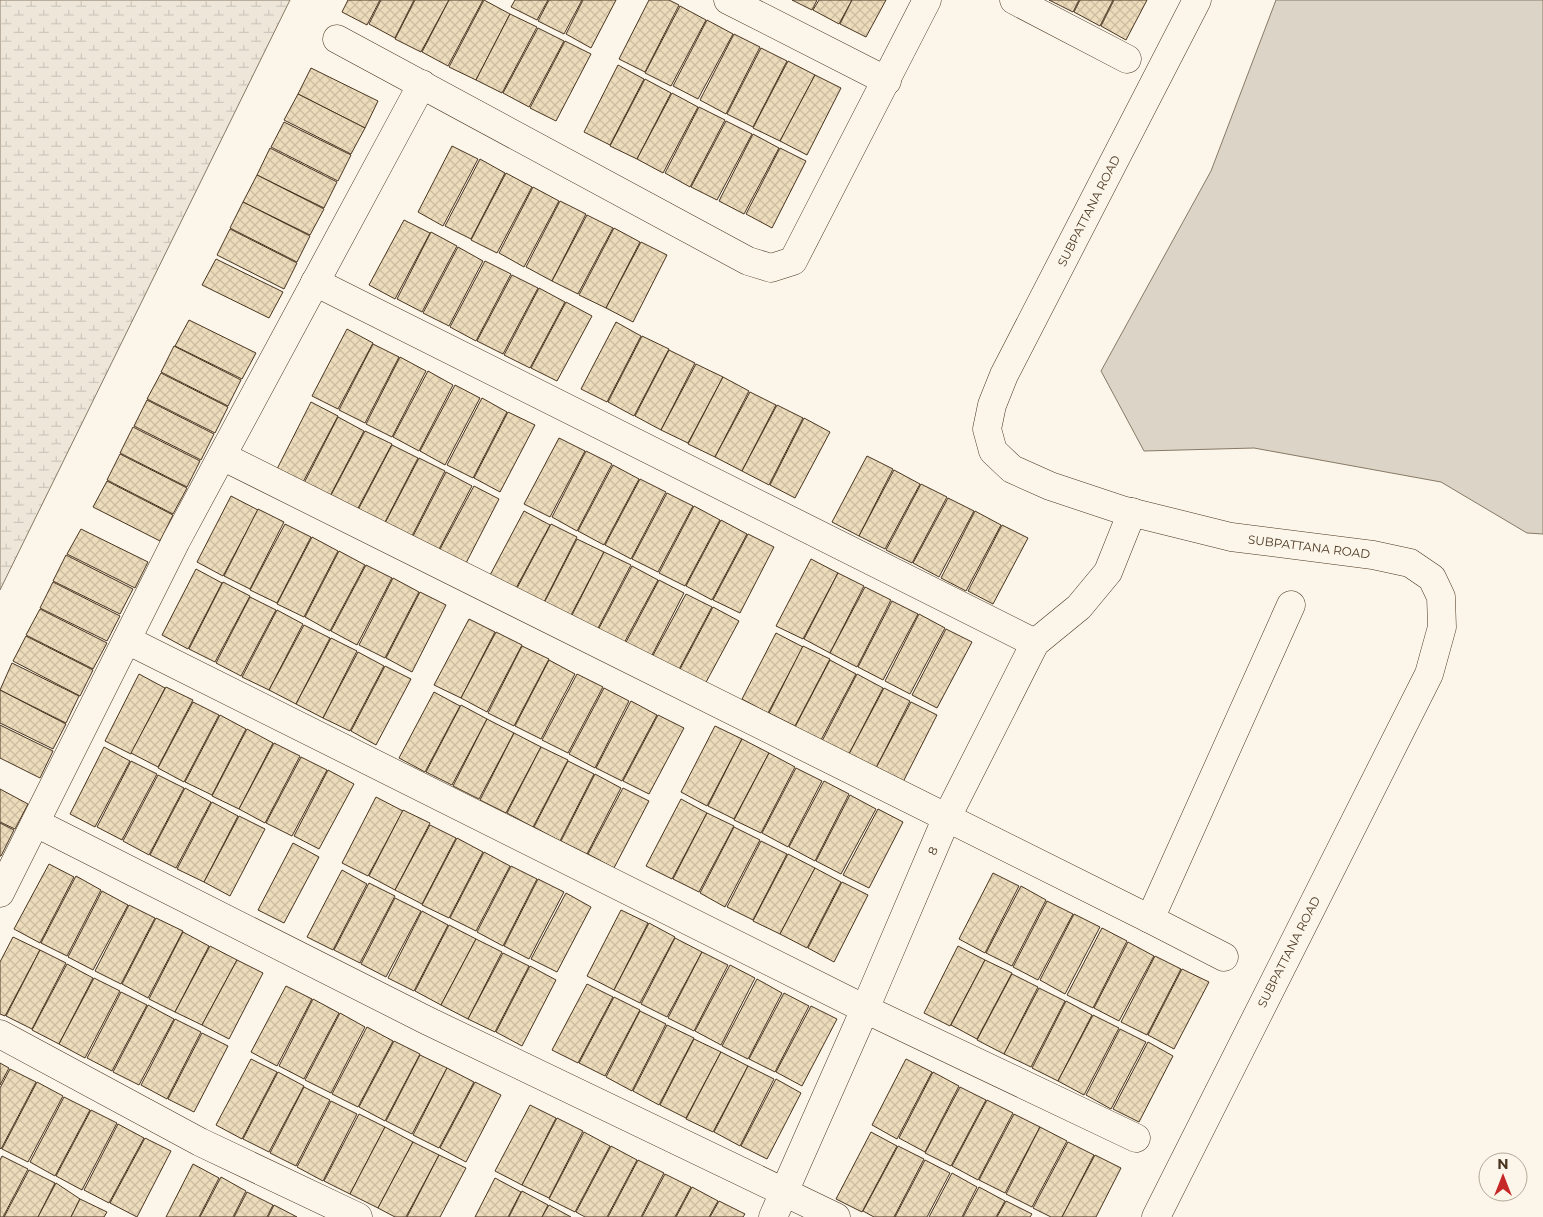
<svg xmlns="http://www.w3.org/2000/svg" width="1543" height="1217" font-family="Montserrat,sans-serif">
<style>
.wetland{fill:url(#wetland-marsh);stroke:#887966}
.water{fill:#dcd4c6;stroke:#887966}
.building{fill:url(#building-cross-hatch);stroke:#4a3520}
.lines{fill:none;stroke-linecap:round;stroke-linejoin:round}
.street-casing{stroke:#4a3520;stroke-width:29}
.secondary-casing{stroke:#4a3520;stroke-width:29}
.street{stroke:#fbf6e9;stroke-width:28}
.secondary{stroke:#fbf6e9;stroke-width:28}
.labels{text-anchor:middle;stroke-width:4;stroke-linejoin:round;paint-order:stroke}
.street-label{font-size:12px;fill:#4a3520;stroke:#fbf6e9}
</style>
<defs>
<pattern id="wetland-marsh" width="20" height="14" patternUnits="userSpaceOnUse" patternTransform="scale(1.25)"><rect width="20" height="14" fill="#ede6d9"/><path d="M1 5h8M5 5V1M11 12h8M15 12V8" fill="none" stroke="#cdc6ba"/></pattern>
<pattern id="building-cross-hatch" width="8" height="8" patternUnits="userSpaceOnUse" patternTransform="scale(1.25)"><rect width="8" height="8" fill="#ecdcbc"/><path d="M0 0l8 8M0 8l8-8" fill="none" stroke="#ccbda1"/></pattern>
</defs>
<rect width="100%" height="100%" fill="#fbf6e9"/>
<polygon class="wetland" points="0,0 290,0 0,590"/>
<polygon class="water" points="1276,0 1543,0 1543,534 1527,533 1441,482 1254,448 1144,451 1101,371 1211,171"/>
<g class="building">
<polygon points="348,0 380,0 367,25 342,12"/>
<polygon points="381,0 414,0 395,38 369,24"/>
<polygon points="415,0 449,0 421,52 395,39"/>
<polygon points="449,0 483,0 448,66 422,52"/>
<polygon points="484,0 510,14 476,80 449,67"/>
<polygon points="515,0 548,0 537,20 511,7"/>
<polygon points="549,0 582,0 564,34 538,21"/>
<polygon points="583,0 616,0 591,48 566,34"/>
<polygon points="649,0 669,0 679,5 645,72 619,59"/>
<polygon points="792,0 817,0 812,10"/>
<polygon points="819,0 852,0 839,24 813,10"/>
<polygon points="852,0 886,0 866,37 840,24"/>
<polygon points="1049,0 1079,0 1073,12"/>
<polygon points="1080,0 1113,0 1100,26 1074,12"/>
<polygon points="1114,0 1147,0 1126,40 1101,26"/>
<polygon points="680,6 706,20 671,86 645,73"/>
<polygon points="510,14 537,27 502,93 476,80"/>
<polygon points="707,20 733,34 698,99 673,86"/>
<polygon points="538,28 564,41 529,107 503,93"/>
<polygon points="734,34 760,47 726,114 700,100"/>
<polygon points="565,41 591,54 556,121 530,108"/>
<polygon points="761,48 787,61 753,127 727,114"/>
<polygon points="788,61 815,75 780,141 753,128"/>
<polygon points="618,65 644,79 610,145 584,132"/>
<polygon points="311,68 378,101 365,128 298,94"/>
<polygon points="815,75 841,88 807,155 780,141"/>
<polygon points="645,79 671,93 637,159 610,146"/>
<polygon points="672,93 698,107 663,173 637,159"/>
<polygon points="298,94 365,128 351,154 284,120"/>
<polygon points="699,107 725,120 690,187 665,173"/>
<polygon points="726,121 752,134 717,200 691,187"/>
<polygon points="284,122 351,155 338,181 271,147"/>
<polygon points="753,134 779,148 744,214 719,201"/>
<polygon points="452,146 478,159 443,226 418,212"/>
<polygon points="270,148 337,182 324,208 257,175"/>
<polygon points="780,148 806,161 772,228 746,214"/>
<polygon points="480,159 505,173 471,239 445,226"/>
<polygon points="506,173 532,187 497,253 471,240"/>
<polygon points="257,175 324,209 310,235 243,202"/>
<polygon points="533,187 559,201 524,267 499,253"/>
<polygon points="560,201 586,214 552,281 526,267"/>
<polygon points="243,202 310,236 297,262 230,228"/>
<polygon points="587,215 613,228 578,294 552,281"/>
<polygon points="404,220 430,233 395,299 369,285"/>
<polygon points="614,228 640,242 606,308 579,295"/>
<polygon points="230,229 297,263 284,289 217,255"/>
<polygon points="431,232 457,246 422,312 397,299"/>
<polygon points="641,242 667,255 633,322 606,308"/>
<polygon points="458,247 483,261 449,326 423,313"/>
<polygon points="216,259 283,292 269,318 202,285"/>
<polygon points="485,261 511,274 476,341 450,327"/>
<polygon points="512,275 538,288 503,354 477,341"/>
<polygon points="539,288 565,302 530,368 504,355"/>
<polygon points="566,302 592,316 557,381 531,368"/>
<polygon points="189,320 256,353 242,379 175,346"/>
<polygon points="616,322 641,336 607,402 581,389"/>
<polygon points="347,329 373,343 338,409 312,396"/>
<polygon points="642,336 669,349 634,416 608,402"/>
<polygon points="373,344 399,357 365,423 339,410"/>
<polygon points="174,346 241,380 228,406 161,372"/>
<polygon points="669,350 695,363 661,430 635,416"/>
<polygon points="400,357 426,371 392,437 366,424"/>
<polygon points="696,364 723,377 688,443 661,430"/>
<polygon points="428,371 453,385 419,451 393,437"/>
<polygon points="161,373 228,407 215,433 147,399"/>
<polygon points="723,377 749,391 715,457 688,444"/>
<polygon points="455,385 480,398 445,465 420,451"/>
<polygon points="750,392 776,405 742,471 715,457"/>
<polygon points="482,398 507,412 473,478 447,465"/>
<polygon points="147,400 214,434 201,460 134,426"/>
<polygon points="311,402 338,416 303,482 277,469"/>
<polygon points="777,405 803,418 769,485 742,471"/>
<polygon points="508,412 535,425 500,492 474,478"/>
<polygon points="338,417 364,431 330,496 304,483"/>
<polygon points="804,418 830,432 795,498 770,485"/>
<polygon points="133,427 200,461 187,487 120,453"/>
<polygon points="365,431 392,444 357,510 330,497"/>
<polygon points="559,438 585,451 550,517 524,504"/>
<polygon points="392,445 418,458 384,524 358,510"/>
<polygon points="586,451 612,464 577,531 552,517"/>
<polygon points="120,454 187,488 173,514 107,480"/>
<polygon points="867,456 893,469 859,536 832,522"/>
<polygon points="419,458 445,471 411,538 384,525"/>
<polygon points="613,465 639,479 604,545 578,531"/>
<polygon points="894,470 920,484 885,549 859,536"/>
<polygon points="446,472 472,486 438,551 412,538"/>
<polygon points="640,479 666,492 631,559 605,545"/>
<polygon points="107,481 173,515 160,541 93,507"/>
<polygon points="921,484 947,497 912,563 886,550"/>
<polygon points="474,486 499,499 465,565 439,551"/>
<polygon points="667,493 693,506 658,572 632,559"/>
<polygon points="231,496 258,510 223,576 197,562"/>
<polygon points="948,498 974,511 939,577 913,563"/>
<polygon points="694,506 720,520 685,586 659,573"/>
<polygon points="258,509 284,522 250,589 224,576"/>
<polygon points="524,511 550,525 515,590 489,577"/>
<polygon points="975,511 1001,525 966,591 941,578"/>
<polygon points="721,520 747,534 712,600 686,586"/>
<polygon points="285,524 311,537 277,603 250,590"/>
<polygon points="551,524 577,537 543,604 516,590"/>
<polygon points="1002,525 1028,538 993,604 968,591"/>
<polygon points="81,529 148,562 135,588 67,554"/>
<polygon points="748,534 774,547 740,613 713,600"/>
<polygon points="312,537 338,551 304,617 277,604"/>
<polygon points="577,539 604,552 569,619 543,605"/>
<polygon points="339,551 365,565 330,631 305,617"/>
<polygon points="604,552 631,565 596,632 570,619"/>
<polygon points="66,555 133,589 120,614 53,581"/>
<polygon points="811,559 838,573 803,639 776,626"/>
<polygon points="366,565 392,578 357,645 331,631"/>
<polygon points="632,566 658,580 623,645 597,632"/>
<polygon points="196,569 222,583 188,649 162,635"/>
<polygon points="838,573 864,586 830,653 804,639"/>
<polygon points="393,578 419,592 385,658 359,645"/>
<polygon points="659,580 684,593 650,659 624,646"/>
<polygon points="53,582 120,616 107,641 40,608"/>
<polygon points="223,582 250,596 215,662 189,649"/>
<polygon points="865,587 891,600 857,667 830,653"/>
<polygon points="420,592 446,605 412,672 386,658"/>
<polygon points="686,594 712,607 677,673 651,659"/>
<polygon points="250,597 276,610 241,676 216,663"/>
<polygon points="892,601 918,614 883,680 858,667"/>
<polygon points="713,607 739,621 704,686 678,673"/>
<polygon points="40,609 107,643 93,669 26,635"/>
<polygon points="277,610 303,624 269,690 242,677"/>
<polygon points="919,614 945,628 910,694 885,681"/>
<polygon points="469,619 495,632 461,698 434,685"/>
<polygon points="304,625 330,638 296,704 269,690"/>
<polygon points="946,629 972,642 937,708 912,695"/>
<polygon points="496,632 522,645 487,712 461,698"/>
<polygon points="776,633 803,647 768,713 742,699"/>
<polygon points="26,636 93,670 80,696 13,661"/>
<polygon points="331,638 357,651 323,718 296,704"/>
<polygon points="522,646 549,659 514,726 488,713"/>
<polygon points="803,646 830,659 795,726 769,713"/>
<polygon points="358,652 384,666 350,731 323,718"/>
<polygon points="549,660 575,674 541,739 515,726"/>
<polygon points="830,660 856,674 821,740 795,727"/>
<polygon points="12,663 79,696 66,723 0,690"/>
<polygon points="385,666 411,679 376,745 351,731"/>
<polygon points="139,674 165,688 131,754 105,741"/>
<polygon points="577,674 603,687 568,753 542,740"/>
<polygon points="857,674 883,688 849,754 822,741"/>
<polygon points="166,687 193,700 158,767 131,753"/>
<polygon points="604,688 629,701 595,768 569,754"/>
<polygon points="884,688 910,701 876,768 849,754"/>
<polygon points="0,690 66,724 53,749 0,723"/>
<polygon points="434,692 460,706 425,772 399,758"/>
<polygon points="631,701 657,715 622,781 596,768"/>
<polygon points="193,702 219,715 184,782 158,768"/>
<polygon points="911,702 937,715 903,782 876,768"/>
<polygon points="461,705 487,719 452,785 426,772"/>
<polygon points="220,715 246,729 212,795 185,782"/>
<polygon points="658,715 684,728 649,794 623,781"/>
<polygon points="487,719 514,733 479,799 453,786"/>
<polygon points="0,725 53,751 40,778 0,758"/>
<polygon points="715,726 742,739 707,806 681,792"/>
<polygon points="247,729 273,743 239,809 212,796"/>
<polygon points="514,733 541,747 506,813 480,800"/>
<polygon points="742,739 769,753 734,819 708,806"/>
<polygon points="274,743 300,756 265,823 239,809"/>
<polygon points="104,747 130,761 95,827 70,814"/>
<polygon points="541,747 568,760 533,827 507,813"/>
<polygon points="769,753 795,767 761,833 734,820"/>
<polygon points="301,757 327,770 292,836 266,823"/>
<polygon points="131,761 157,774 122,840 97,827"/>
<polygon points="568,761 594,774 560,841 534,827"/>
<polygon points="796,768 822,781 788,847 762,833"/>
<polygon points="328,770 354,784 319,849 294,836"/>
<polygon points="595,774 621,788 587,854 561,841"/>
<polygon points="158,775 184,788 149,855 123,841"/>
<polygon points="824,781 849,794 815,861 789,847"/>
<polygon points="185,788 211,802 176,868 150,855"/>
<polygon points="623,788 649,801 614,868 588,854"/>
<polygon points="0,789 28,804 15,829 0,822"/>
<polygon points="850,795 876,809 841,874 816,861"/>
<polygon points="376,797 403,811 368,876 342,863"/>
<polygon points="681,799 707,813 672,879 646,866"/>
<polygon points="212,802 238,816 204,882 177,869"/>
<polygon points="878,809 903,822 869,888 843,875"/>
<polygon points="403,810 430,823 395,890 369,876"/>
<polygon points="707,813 734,826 699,892 673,879"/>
<polygon points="239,816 265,829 230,896 204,882"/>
<polygon points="0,823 14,830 1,856 0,856"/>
<polygon points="430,825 456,838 422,904 395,890"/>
<polygon points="734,827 760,840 725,907 700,893"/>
<polygon points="457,838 483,852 449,918 422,905"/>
<polygon points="761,841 787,854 753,920 727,907"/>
<polygon points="293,843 319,857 284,923 258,910"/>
<polygon points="484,852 510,866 476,931 450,918"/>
<polygon points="788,854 815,868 780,934 753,921"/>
<polygon points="49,864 74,877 40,943 14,929"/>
<polygon points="511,866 537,879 503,946 477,932"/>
<polygon points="815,868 841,882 807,948 780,934"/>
<polygon points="342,870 367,884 333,950 307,937"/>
<polygon points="993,873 1019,886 985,953 959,939"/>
<polygon points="76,876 101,890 67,956 41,943"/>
<polygon points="538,879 564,892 529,959 504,946"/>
<polygon points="842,882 868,895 834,962 808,948"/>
<polygon points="369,883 395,896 360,963 334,950"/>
<polygon points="1021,886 1046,900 1012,966 986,953"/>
<polygon points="102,891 128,905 93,970 68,957"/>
<polygon points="566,893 591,907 557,972 531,959"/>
<polygon points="395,898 421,911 386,977 361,964"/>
<polygon points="1047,901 1073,914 1038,980 1013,967"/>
<polygon points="129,905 155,918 121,984 95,971"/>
<polygon points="621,910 648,923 614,990 587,976"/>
<polygon points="422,911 448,925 414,991 388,978"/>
<polygon points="1074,914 1100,927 1065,994 1040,980"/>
<polygon points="156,918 183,931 148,998 122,984"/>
<polygon points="649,923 675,937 640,1003 614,990"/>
<polygon points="449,925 476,939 441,1005 415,991"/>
<polygon points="1102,928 1127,941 1093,1008 1067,995"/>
<polygon points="183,932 209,946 175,1012 149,999"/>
<polygon points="13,937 40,950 5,1016 0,1014 0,962"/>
<polygon points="675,938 702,952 667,1017 641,1004"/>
<polygon points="476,939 502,952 468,1019 441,1005"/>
<polygon points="1128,942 1154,956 1119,1021 1094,1008"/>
<polygon points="210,946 237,960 202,1025 175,1012"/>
<polygon points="958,946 985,960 950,1026 924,1013"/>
<polygon points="40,950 66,963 32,1029 6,1016"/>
<polygon points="702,952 728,965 694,1031 668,1018"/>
<polygon points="503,953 529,966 495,1032 468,1019"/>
<polygon points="1155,956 1181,969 1147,1035 1121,1022"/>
<polygon points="237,960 263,973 229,1039 202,1025"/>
<polygon points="985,960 1012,973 977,1039 951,1025"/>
<polygon points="67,964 93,978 59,1044 32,1030"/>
<polygon points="730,965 755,978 721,1045 695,1031"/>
<polygon points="530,966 556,980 522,1046 496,1032"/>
<polygon points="1182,969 1209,982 1174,1049 1148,1035"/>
<polygon points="1012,974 1038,987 1004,1054 977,1040"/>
<polygon points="94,978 120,991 85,1058 59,1044"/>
<polygon points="757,979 782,993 748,1059 722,1046"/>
<polygon points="587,984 613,997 578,1063 552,1050"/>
<polygon points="286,986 312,999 277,1066 251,1052"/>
<polygon points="1039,988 1065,1001 1031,1067 1004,1054"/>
<polygon points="121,992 147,1005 112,1071 87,1058"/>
<polygon points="784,993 809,1006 775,1072 749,1059"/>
<polygon points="614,997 640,1010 605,1076 579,1063"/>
<polygon points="313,999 339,1013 304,1079 279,1066"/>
<polygon points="1066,1001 1092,1015 1058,1081 1032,1068"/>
<polygon points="148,1005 174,1019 139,1085 113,1072"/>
<polygon points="811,1006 837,1019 802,1086 776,1072"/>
<polygon points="640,1011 666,1024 632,1091 606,1077"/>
<polygon points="340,1013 365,1027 331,1093 305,1080"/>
<polygon points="1093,1015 1119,1028 1084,1095 1058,1081"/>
<polygon points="175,1019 201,1032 167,1099 141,1085"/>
<polygon points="667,1025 694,1038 659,1105 633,1091"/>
<polygon points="367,1027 393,1041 358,1107 332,1094"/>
<polygon points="1120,1029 1146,1042 1111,1109 1086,1095"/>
<polygon points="202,1033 228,1046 194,1112 168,1099"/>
<polygon points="694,1039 721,1052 686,1118 660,1105"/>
<polygon points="394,1041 420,1054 385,1121 359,1107"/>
<polygon points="1148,1042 1173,1056 1139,1122 1113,1109"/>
<polygon points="721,1052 748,1066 713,1132 686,1119"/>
<polygon points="420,1055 447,1068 412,1134 386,1121"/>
<polygon points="251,1059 277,1072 242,1139 216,1125"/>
<polygon points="906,1059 932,1072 897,1139 872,1125"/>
<polygon points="0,1063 9,1068 0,1085"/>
<polygon points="748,1066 774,1079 740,1146 714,1132"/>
<polygon points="447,1068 474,1082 439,1148 413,1135"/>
<polygon points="10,1069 36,1082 1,1149 0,1148 0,1088"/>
<polygon points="278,1072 304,1086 269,1152 243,1139"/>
<polygon points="933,1072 959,1086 925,1152 899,1138"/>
<polygon points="776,1079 801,1093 767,1159 741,1146"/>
<polygon points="37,1082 63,1096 28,1162 2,1149"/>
<polygon points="475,1082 501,1095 466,1162 440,1148"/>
<polygon points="304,1087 330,1100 296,1166 270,1153"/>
<polygon points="960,1087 986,1100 951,1166 925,1153"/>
<polygon points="64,1097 90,1110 55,1176 30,1162"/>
<polygon points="987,1100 1013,1113 978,1180 952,1166"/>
<polygon points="331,1101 357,1114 323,1181 297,1167"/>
<polygon points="530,1105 556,1118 522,1185 495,1171"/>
<polygon points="91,1110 117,1123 82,1190 56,1176"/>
<polygon points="359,1114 385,1127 350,1194 324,1181"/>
<polygon points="1014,1114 1040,1127 1005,1193 979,1180"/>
<polygon points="557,1118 583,1131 549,1198 522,1185"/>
<polygon points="118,1124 144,1138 109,1203 84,1190"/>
<polygon points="385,1127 413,1142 378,1208 350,1194"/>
<polygon points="1040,1127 1067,1141 1032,1207 1006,1194"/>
<polygon points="584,1132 610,1146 575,1212 549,1199"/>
<polygon points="871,1132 897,1146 862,1212 836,1199"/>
<polygon points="145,1138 171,1151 137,1217 110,1203"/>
<polygon points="413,1142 439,1155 406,1217 395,1217 378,1208"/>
<polygon points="1068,1142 1094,1155 1062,1217 1051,1217 1033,1208"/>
<polygon points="611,1146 637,1160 607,1217 585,1217 576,1212"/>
<polygon points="898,1146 924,1159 894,1217 874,1217 863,1211"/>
<polygon points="439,1155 466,1168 440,1217 407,1217"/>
<polygon points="1095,1155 1121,1168 1096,1217 1062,1217"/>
<polygon points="2,1156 28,1169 3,1217 0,1217 0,1160"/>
<polygon points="638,1160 664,1173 641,1217 608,1217"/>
<polygon points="925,1160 950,1173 927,1217 895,1217"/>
<polygon points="193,1164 219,1178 199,1217 166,1217"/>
<polygon points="29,1170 55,1183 38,1217 4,1217"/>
<polygon points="952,1173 977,1187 962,1217 929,1217"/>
<polygon points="665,1174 691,1187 675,1217 642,1217"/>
<polygon points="221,1177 246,1191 233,1217 200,1217"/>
<polygon points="495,1178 521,1192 508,1217 475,1217"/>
<polygon points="56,1183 80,1199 71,1217 38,1217"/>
<polygon points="692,1187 718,1201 709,1217 676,1217"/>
<polygon points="979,1187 1005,1201 996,1217 963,1217"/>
<polygon points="522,1191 548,1205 542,1217 509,1217"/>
<polygon points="247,1192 273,1205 267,1217 234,1217"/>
<polygon points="80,1199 107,1212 104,1217 71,1217"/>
<polygon points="719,1201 745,1214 743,1217 710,1217"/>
<polygon points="1006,1201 1032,1214 1030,1217 997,1217"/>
<polygon points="274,1205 297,1217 268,1217"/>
<polygon points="549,1205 571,1217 542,1217"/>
</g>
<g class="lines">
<defs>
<g id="street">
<polyline points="728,0 887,81"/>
<polyline points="1014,0 1127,59"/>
<polyline points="337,39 748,261 771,268 793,261 927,0"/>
<polyline points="315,282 1035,643"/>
<polyline points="222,456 1150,919 1224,957"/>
<polyline points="127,640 865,1009 1136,1138"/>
<polyline points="36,823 426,1020 836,1217"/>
<polyline points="0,893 176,541 422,84"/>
<polyline points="1150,919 1291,605"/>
<polyline points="0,1034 200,1142 358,1217"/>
<polyline points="773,1217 865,1009 947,817 1035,643 1079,607 1108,572 1132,512"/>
</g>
<polyline id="secondary" points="1156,1217 1429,674 1442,627 1441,597 1432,578 1410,563 1373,555 1231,537 1122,510 1050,486 1012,469 993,451 987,429 992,405 1004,375 1197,0"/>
</defs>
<use href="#street" class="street-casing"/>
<use href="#secondary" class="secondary-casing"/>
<use href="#street" class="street"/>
<use href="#secondary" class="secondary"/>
</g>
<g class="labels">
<g class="street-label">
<text transform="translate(1089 211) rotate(-63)" y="4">SUBPATTANA ROAD</text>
<text transform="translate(1309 547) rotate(7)" y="4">SUBPATTANA ROAD</text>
<text transform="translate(933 851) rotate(-67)" y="4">8</text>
<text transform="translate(1289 952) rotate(-63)" y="4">SUBPATTANA ROAD</text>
</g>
</g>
<g transform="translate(1503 1177)"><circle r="24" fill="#fbf6e9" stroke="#b4a999"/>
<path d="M0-4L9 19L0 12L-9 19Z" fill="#c62828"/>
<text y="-8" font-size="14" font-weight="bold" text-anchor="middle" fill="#4a3520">N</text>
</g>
</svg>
